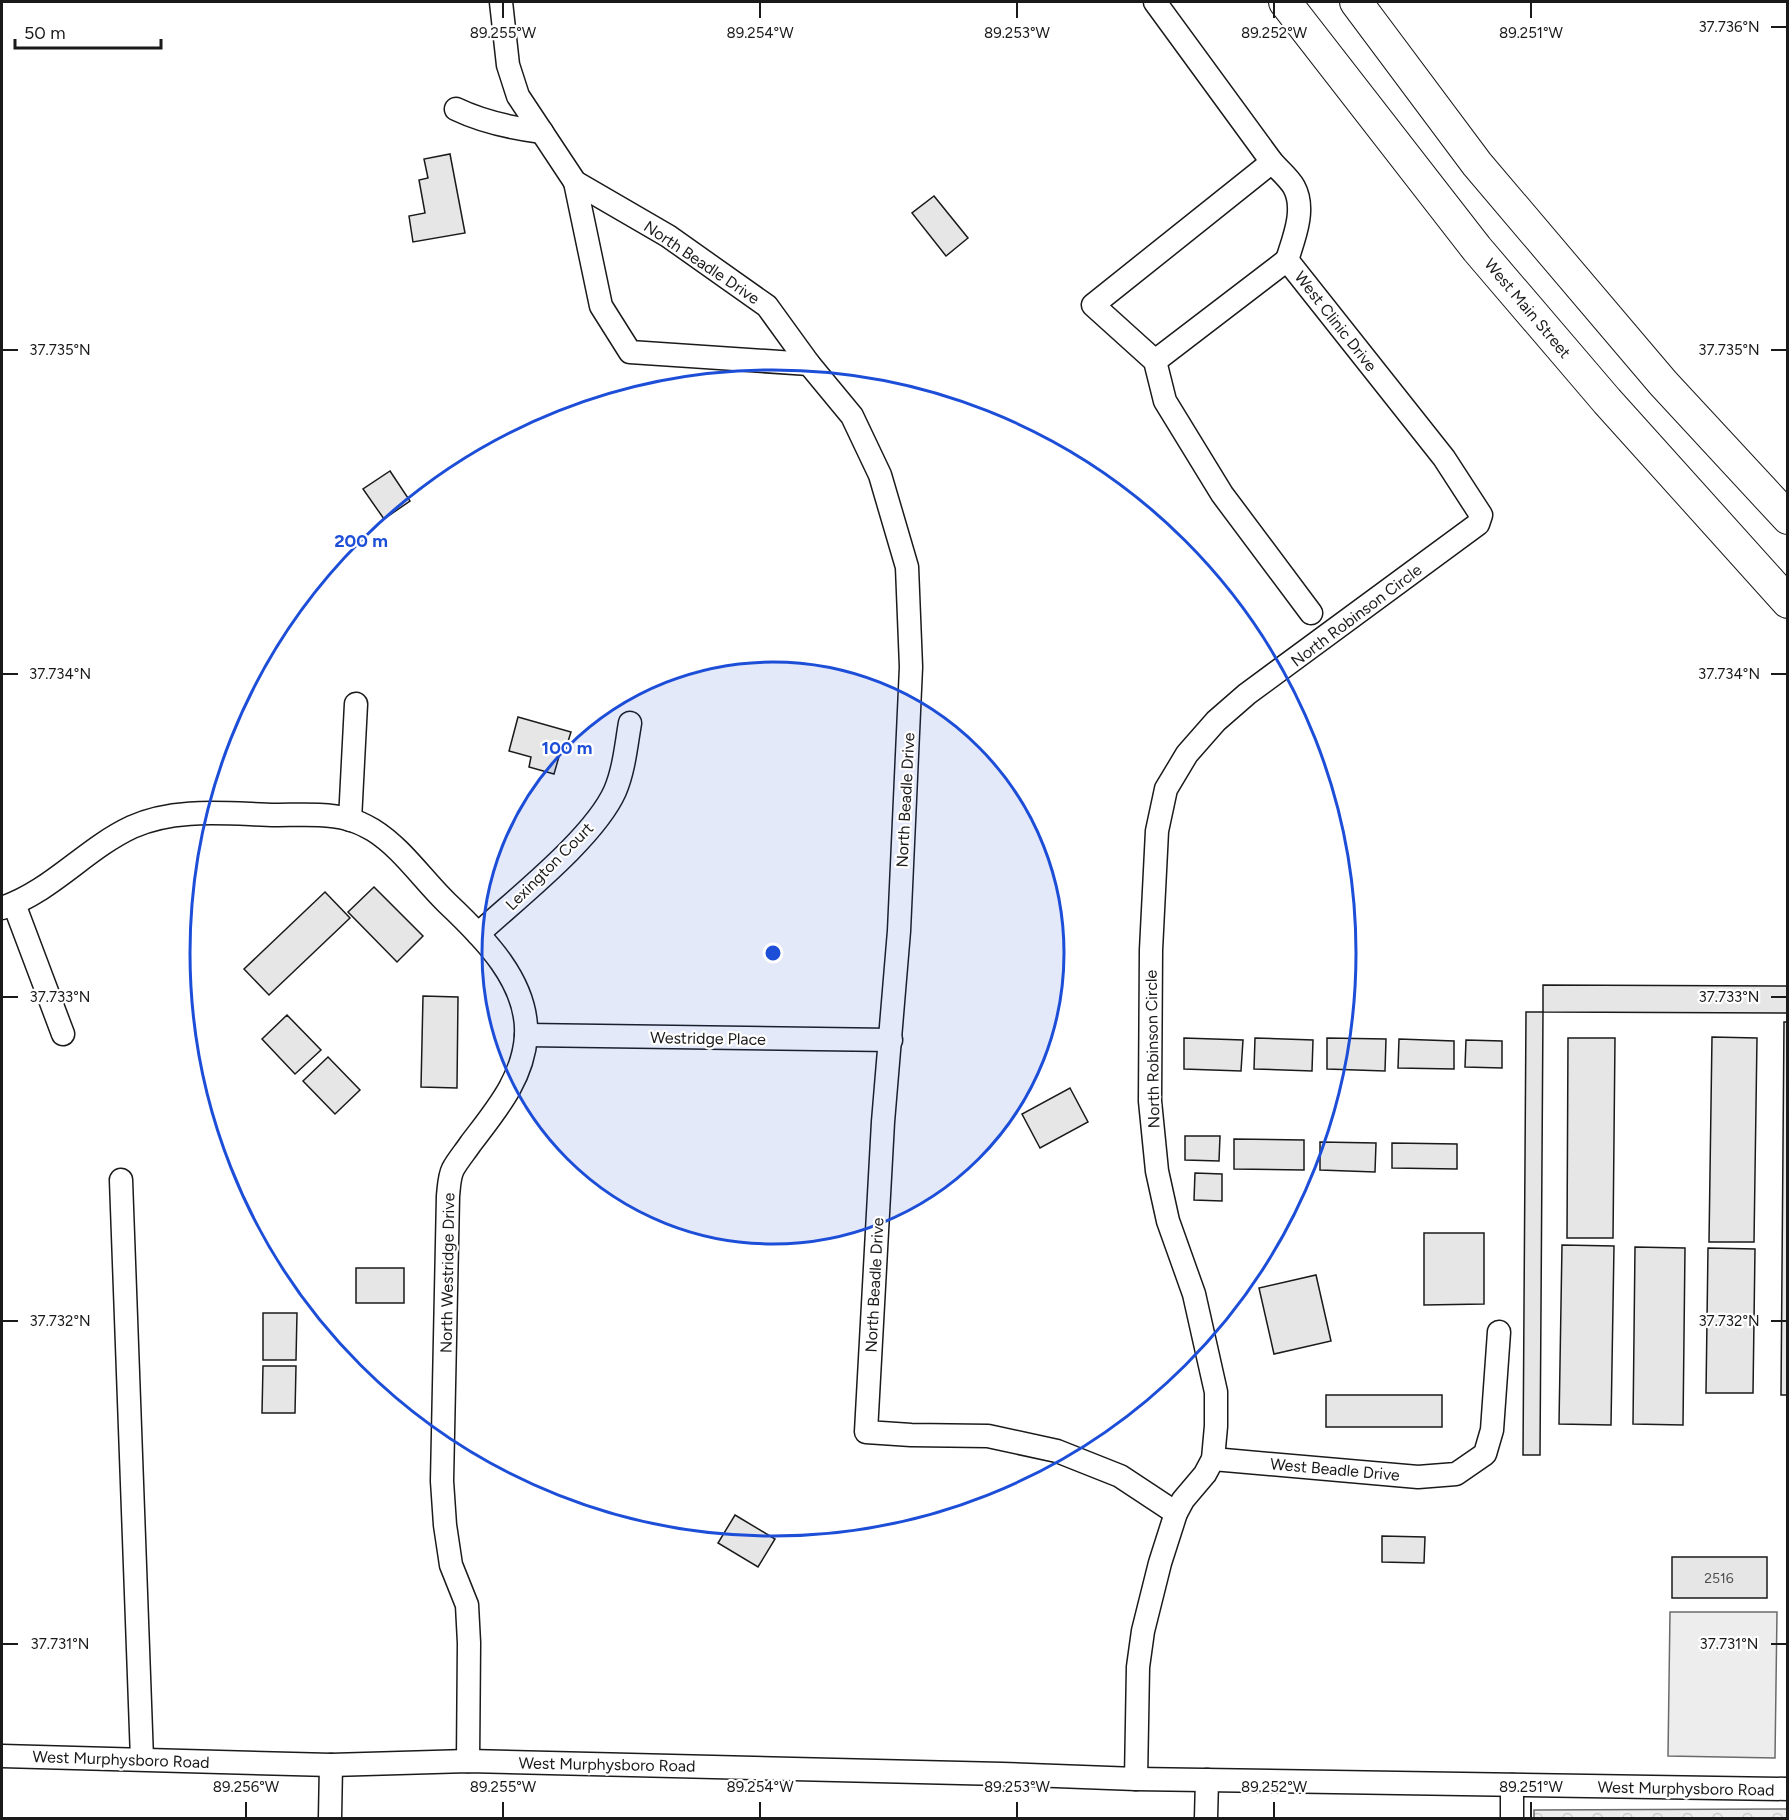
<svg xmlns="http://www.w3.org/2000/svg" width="1789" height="1820" font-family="Figtree,sans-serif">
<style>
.park{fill:url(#park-crowns);stroke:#6a6a6a;stroke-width:1.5}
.pitch{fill:#ededed;stroke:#6a6a6a;stroke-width:1.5}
.building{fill:#e6e6e6;stroke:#1a1a1a;stroke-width:1.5}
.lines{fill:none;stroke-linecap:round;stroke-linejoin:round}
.minor-casing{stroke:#1a1a1a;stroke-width:25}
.highway-casing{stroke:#1a1a1a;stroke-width:34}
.minor{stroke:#fff;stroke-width:22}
.highway{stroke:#fff;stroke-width:32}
.ticks{fill:none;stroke:#1a1a1a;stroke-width:2}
.ring{fill:none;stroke:#1d4ed8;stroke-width:3}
.labels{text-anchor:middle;stroke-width:4.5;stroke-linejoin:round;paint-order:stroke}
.number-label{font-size:14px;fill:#4d4d4d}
.street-label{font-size:16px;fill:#1a1a1a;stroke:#fff}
.ticks-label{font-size:15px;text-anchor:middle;fill:#1a1a1a;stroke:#fff;stroke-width:4.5;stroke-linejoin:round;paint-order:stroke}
.centre{fill:#1d4ed8;stroke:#fff;stroke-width:3}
.ring-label{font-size:18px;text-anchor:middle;font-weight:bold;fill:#1d4ed8;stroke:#fff;stroke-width:4.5;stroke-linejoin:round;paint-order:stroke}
</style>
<defs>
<pattern id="park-crowns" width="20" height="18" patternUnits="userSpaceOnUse" patternTransform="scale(1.5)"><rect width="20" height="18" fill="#ededed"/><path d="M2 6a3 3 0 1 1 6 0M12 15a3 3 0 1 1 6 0" fill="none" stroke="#cbcbcb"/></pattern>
</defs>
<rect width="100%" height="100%" fill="#fff"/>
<polygon class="park" points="1787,1809 1787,1818 1534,1818 1534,1810"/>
<polygon class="pitch" points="1670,1612 1777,1612 1775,1758 1668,1756"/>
<g class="building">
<polygon points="450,154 465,233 413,242 409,216 425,213 419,180 428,178 424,159"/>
<polygon points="934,196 968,238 946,256 912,213"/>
<polygon points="390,471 410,501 384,519 363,489"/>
<polygon points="518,717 571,732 564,754 560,753 554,774 529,767 531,757 509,751"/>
<polygon points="374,887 423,936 397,962 348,912"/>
<polygon points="325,892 350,918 269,995 244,969"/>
<polygon points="1543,985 1788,986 1788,1013 1543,1012"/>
<polygon points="423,996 458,997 457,1088 421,1087"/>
<polygon points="1526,1012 1543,1012 1540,1455 1523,1455"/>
<polygon points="287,1015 321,1050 295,1074 262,1039"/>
<polygon points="1784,1022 1788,1022 1788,1395 1781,1395"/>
<polygon points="1712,1037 1757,1038 1754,1242 1709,1242"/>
<polygon points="1184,1038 1243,1040 1241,1071 1184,1069"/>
<polygon points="1255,1038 1313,1040 1312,1071 1254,1069"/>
<polygon points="1327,1038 1386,1039 1385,1071 1327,1069"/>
<polygon points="1568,1038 1615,1038 1613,1238 1567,1238"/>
<polygon points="1399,1039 1454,1041 1454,1069 1398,1068"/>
<polygon points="1466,1040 1502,1041 1502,1068 1465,1067"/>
<polygon points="328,1057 360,1090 335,1114 303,1081"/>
<polygon points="1070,1088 1088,1122 1040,1148 1022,1114"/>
<polygon points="1185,1136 1220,1136 1219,1161 1185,1160"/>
<polygon points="1234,1139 1304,1140 1304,1170 1234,1169"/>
<polygon points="1320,1142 1376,1143 1375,1172 1320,1170"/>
<polygon points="1392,1143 1457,1144 1457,1169 1392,1168"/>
<polygon points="1195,1173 1222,1174 1222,1201 1194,1200"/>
<polygon points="1424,1233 1484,1233 1484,1304 1424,1305"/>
<polygon points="1562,1245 1614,1246 1611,1425 1559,1424"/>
<polygon points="1635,1247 1685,1248 1683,1425 1633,1424"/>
<polygon points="1708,1248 1755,1249 1753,1393 1706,1393"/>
<rect x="356" y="1268" width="48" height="35"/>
<polygon points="1316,1275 1331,1341 1274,1354 1259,1288"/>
<polygon points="263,1313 297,1313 296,1360 263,1360"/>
<polygon points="263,1366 296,1366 295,1413 262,1413"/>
<rect x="1326" y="1395" width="116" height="32"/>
<polygon points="735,1515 775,1539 758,1567 718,1543"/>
<polygon points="1382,1536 1425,1537 1424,1563 1382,1562"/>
<rect x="1672" y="1557" width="95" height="41"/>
</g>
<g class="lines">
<defs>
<g id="minor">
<polyline points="501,2 508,65 518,96 575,182 668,236 767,306 809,364 852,416 880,475 907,567 911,667 899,931 883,1122 866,1432 911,1435 988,1436 1057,1451 1120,1476 1176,1513"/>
<path d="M1155,2L1272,162C1279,170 1289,178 1294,187C1306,209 1294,238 1287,260"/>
<path d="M456,109C483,122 511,128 542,132"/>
<polyline points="1272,162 1093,305 1155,361 1165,401 1222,494 1311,613"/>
<polyline points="575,182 601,306 630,352 809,364"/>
<polyline points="1155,361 1287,260"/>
<polyline points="350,820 356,704"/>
<polyline points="14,904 63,1034"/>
<path d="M2,908C52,891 85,849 132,827C176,807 229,814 276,815C299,815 325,813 348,819C356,821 366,826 373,830C402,848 423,880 447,903C483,937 529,982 526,1036C523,1079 496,1110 471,1143C465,1152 458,1160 453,1169C449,1177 449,1187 448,1196L442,1481L445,1525L451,1565L467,1605L469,1643L468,1761"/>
<path d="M478,934C517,898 594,838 615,791C624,770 626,746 630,723"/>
<polyline points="526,1035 891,1040"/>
<polyline points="121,1180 142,1759"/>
<polyline points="1213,1459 1418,1477 1456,1474 1485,1454 1492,1430 1499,1332"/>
<polyline points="2,1756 331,1765 468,1761 1002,1774 1136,1779 1788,1789"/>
<polyline points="1136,1779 1138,1667 1143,1631 1160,1563 1176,1513 1183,1500 1205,1474 1213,1459 1216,1426 1216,1392 1194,1294 1168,1221 1157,1171 1150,1101 1151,950 1157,831 1166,789 1187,754 1216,721 1247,694 1478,524 1481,515 1444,458 1287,260"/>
<polyline points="1512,1785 1512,1818"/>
<polyline points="330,1818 331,1765"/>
<polyline points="1206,1818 1207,1780"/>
</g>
<g id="highway">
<polyline points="1285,2 1477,249 1607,401 1788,602"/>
<polyline points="1356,2 1477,164 1663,383 1788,518"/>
</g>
</defs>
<use href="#minor" class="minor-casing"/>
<use href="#highway" class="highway-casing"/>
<use href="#minor" class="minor"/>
<use href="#highway" class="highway"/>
</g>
<path class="ticks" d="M503,3V18M760,3V18M1017,3V18M1274,3V18M1531,3V18M1771,27H1786M3,350H18M1771,350H1786M3,674H18M1771,674H1786M3,997H18M1771,997H1786M3,1321H18M1771,1321H1786M3,1644H18M1771,1644H1786M246,1802V1817M503,1802V1817M760,1802V1817M1017,1802V1817M1274,1802V1817M1531,1802V1817"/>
<circle cx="773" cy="953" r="291" fill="#1d4ed8" fill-opacity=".12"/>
<g class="ring">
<circle cx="773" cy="953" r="291"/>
<circle cx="773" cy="953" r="583"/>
</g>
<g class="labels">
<g class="number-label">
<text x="1719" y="1583">2516</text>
</g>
<g class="street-label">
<text transform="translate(702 262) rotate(34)" y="6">North Beadle Drive</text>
<text transform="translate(1528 308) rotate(50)" y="6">West Main Street</text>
<text transform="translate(1336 321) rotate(52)" y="6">West Clinic Drive</text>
<text transform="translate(1356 615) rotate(-37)" y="6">North Robinson Circle</text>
<text transform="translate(905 800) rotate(-87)" y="6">North Beadle Drive</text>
<text transform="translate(549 866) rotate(-45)" y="6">Lexington Court</text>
<text transform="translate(708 1038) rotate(1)" y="6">Westridge Place</text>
<text transform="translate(1152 1049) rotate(-91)" y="6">North Robinson Circle</text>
<text transform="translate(447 1273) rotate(-89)" y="6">North Westridge Drive</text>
<text transform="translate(874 1285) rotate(-87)" y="6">North Beadle Drive</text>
<text transform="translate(1335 1469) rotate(5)" y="6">West Beadle Drive</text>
<text transform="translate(121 1759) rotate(2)" y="6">West Murphysboro Road</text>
<text transform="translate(607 1764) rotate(1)" y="6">West Murphysboro Road</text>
<text transform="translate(1686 1788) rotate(1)" y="6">West Murphysboro Road</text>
</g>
</g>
<g class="ticks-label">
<text x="1729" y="32">37.736°N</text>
<text x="503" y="38">89.255°W</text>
<text x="760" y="38">89.254°W</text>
<text x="1017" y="38">89.253°W</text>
<text x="1274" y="38">89.252°W</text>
<text x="1531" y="38">89.251°W</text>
<text x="60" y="355">37.735°N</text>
<text x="1729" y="355">37.735°N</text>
<text x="60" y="679">37.734°N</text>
<text x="1729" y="679">37.734°N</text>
<text x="60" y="1002">37.733°N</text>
<text x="1729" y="1002">37.733°N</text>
<text x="60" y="1326">37.732°N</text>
<text x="1729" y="1326">37.732°N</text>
<text x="60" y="1649">37.731°N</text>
<text x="1729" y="1649">37.731°N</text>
<text x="246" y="1792">89.256°W</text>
<text x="503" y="1792">89.255°W</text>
<text x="760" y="1792">89.254°W</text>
<text x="1017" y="1792">89.253°W</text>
<text x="1274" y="1792">89.252°W</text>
<text x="1531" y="1792">89.251°W</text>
</g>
<circle cx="773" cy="953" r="9" class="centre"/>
<g class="ring-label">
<text x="361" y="547">200 m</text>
<text x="567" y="754">100 m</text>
</g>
<rect width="1789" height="1820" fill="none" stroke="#1a1a1a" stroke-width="6"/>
<path d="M15 39v9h146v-9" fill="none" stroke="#1a1a1a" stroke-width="3"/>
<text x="24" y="39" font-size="18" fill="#1a1a1a" stroke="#ffffff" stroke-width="4.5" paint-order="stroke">50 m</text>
</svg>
